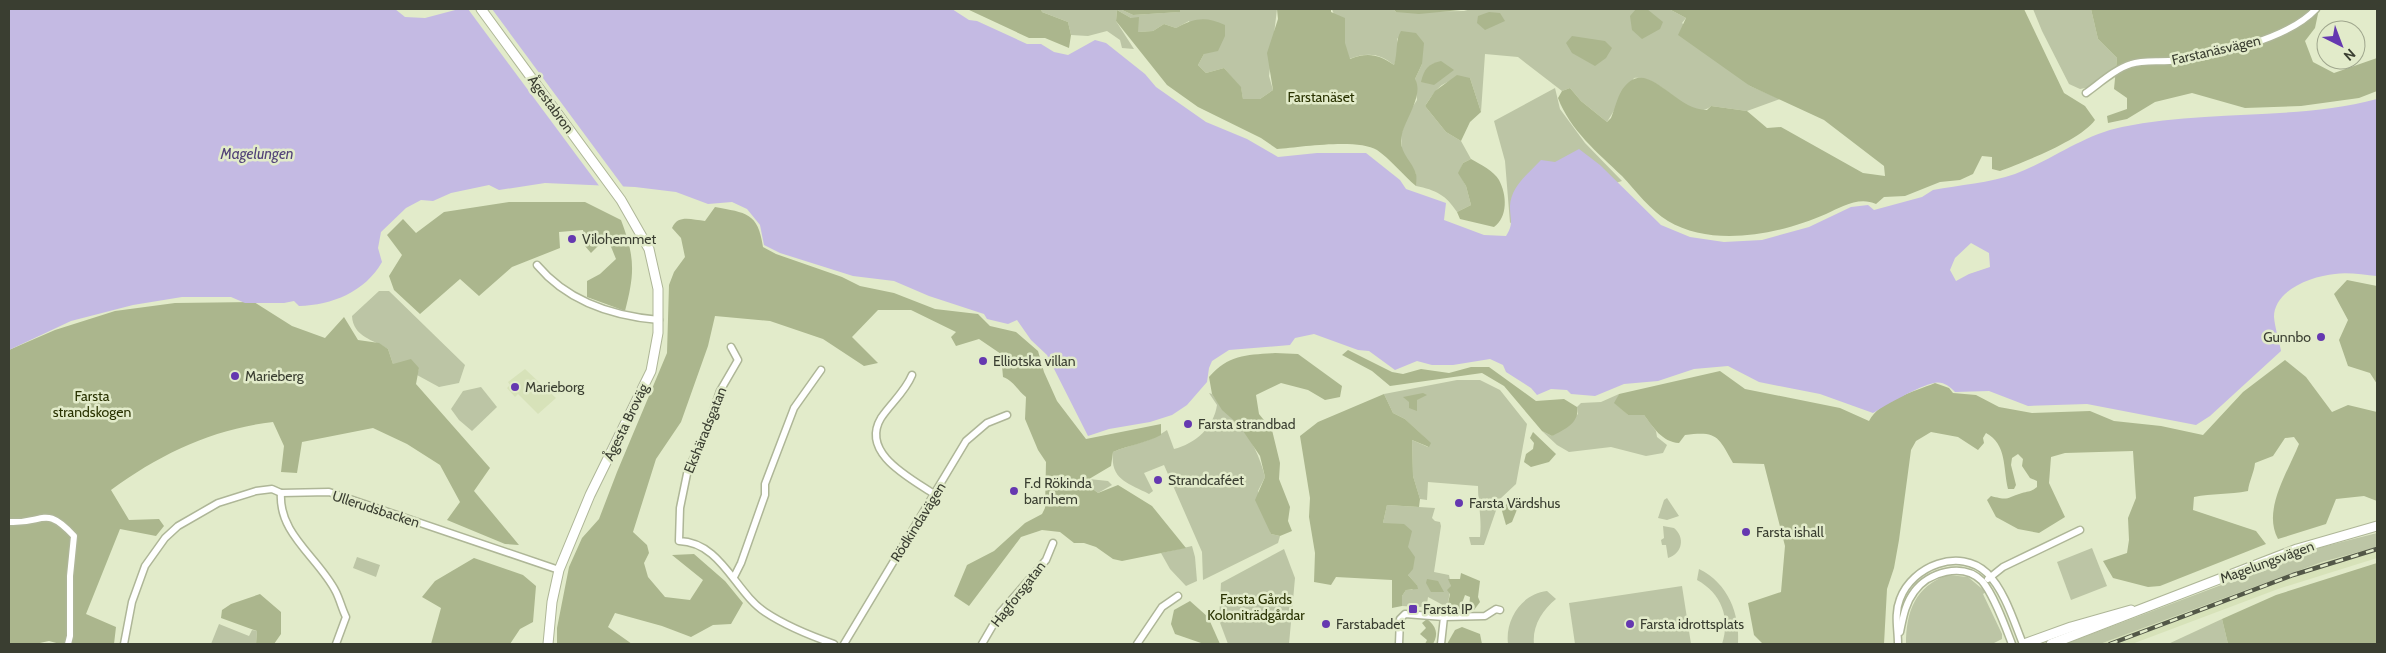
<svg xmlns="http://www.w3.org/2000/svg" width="2386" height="653" font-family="Cabin,sans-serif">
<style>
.built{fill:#d7e2b9}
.green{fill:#bcc5a5}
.forest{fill:#abb68d}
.water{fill:#c4bae3;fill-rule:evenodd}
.pier{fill:#e2ebca}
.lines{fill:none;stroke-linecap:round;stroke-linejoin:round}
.street-casing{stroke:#aeb697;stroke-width:9}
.secondary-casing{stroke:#aeb697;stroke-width:11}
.street{stroke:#fff;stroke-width:6}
.secondary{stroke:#fff;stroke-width:9}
.rail-casing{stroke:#535848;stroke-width:4.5}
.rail{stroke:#e2ebca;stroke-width:2.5;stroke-dasharray:8;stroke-linecap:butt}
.poi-dot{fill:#6538b0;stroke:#e2ebca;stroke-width:2}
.labels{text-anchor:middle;stroke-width:5;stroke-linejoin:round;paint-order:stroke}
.street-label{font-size:14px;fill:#3a3e31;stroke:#e2ebca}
.park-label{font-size:14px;fill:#293201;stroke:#e2ebca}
.poi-label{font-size:14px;fill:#3a3e31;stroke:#e2ebca;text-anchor:start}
.water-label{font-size:15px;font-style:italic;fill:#524278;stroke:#e2ebca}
</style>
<rect width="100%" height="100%" fill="#e2ebca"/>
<g class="built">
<polygon points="525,369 556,398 538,414 518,394 515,397 507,388 510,385 508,382"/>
<polygon points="2377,547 2377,558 2278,589 2132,644 2100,644 2322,562"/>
</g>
<g class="green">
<polygon points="1041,9 1120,9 1133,15 1179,12 1180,9 1277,9 1269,76 1273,90 1260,99 1243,99 1241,88 1224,68 1206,73 1198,65 1204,54 1189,21 1176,28 1164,24 1153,31 1138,32 1131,18 1117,10 1116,21 1134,49 1122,48 1120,40 1107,31 1088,36 1071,35 1068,22 1042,12"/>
<path d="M1332,9H1393L1396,12L1464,11L1471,9H1669L1686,18L1682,23L1750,86L1780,99L1747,111L1711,106C1690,125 1663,74 1634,78L1607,122L1581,101L1570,88L1562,91L1518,57L1485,54L1481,112L1470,78C1443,81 1441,82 1425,106L1446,132L1461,141L1471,159L1463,163L1459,173L1466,186L1471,205L1457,212C1446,195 1436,190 1416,186V174L1402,152L1401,135L1408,114L1417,100L1415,79L1422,64L1397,38L1399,51L1394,65C1380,53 1367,52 1349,59Z"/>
<polygon points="2033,9 2091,9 2098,39 2117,58 2116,68 2091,87 2080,89 2069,84 2042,31"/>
<polygon points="1555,88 1560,109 1585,143 1622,181 1533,210 1510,223 1505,161 1494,121"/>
<path d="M379,291H389L465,365L459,383L439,387L417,375L419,368L393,364L388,349C374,340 353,337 352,316Z"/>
<path d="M1457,380H1480L1500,390L1527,424L1516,484L1500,499L1484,545H1471L1469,537H1480C1482,519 1478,504 1478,486L1428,482L1427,500L1420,499L1413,476L1412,440L1428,447L1423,436L1405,419L1393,413L1384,394Z"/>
<polygon points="481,387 497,407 472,431 459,420 451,409 463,391"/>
<path d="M1209,393L1212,394C1220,406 1228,414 1238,424C1252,439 1260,457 1265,477L1258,491L1271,534L1280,536L1278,543L1203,580L1202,552L1164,465L1144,473L1153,491L1149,494C1128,483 1110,480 1113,452C1131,444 1151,442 1167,430L1174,449C1195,444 1214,427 1217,405Z"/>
<polygon points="1619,394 1615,403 1628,415 1644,415 1656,431 1657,437 1667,445 1663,453 1646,456 1611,447 1569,452 1557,445 1542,431 1552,436 1578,414 1577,407 1581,403 1601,402"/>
<polygon points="1089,479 1108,481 1112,485 1098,493 1084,482"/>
<polygon points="1667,498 1679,516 1667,520 1658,518 1664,500"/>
<polygon points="1387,505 1435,508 1432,518 1435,521 1440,522 1441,526 1434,572 1449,575 1451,586 1447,608 1443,608 1441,604 1428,597 1427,604 1421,607 1402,606 1402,596 1406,590 1412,590 1417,585 1408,575 1409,571 1383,523"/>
<path d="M1663,526L1674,528C1685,537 1683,553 1668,558L1666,545H1662L1661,540L1664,538Z"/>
<polygon points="2377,533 2377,547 2322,562 2100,644 2065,644 2322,547"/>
<polygon points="1192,546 1195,557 1197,581 1186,586 1170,569 1161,553"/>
<polygon points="2092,548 2107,586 2071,600 2057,562"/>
<polygon points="1284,549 1295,578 1289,644 1228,644 1219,620 1221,583"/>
<polygon points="357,557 380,565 376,577 353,568"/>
<path d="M1699,569C1728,583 1740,614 1738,644H1722C1731,618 1721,593 1697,580Z"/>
<path d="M1948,575L1968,577L1986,592L1983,594L2002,634V639L1992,644H1906C1906,612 1915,586 1948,575Z"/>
<polygon points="1682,586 1691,644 1575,644 1569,603"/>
<path d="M1547,591L1556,599C1542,610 1532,627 1534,644H1508C1505,620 1521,594 1547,591Z"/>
<polygon points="2222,619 2228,644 2168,644"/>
<polygon points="219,624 249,636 252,630 257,631 256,644 211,644"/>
</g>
<g class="forest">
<polygon points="967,9 1041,9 1042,12 1068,22 1071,35 1069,48 1045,38 1029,38"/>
<polygon points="1120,9 1180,9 1180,12 1133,15"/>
<path d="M1277,9H1331V12L1345,18V43L1350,59C1367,52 1379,54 1394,65C1398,52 1395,41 1401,31L1416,33L1424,43L1422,64L1415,79C1424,94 1406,118 1402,134C1397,152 1412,160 1416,174C1417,178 1416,183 1416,186C1404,176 1389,158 1377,150C1358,138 1300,147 1277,149L1261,138L1198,107L1167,85L1116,21L1117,10L1131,18L1139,17L1138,32L1153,31L1164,24L1176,28C1194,18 1206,16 1225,25V36L1218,51L1204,54L1198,65L1206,73L1224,68L1241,87L1243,99H1260L1273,90L1267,53L1278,19Z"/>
<polygon points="1393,9 1471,9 1419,14 1396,12"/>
<polygon points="1636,9 1647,9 1663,22 1660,29 1642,39 1632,30 1630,16"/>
<path d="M1669,9H2024L2064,93L2085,106L2095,120C2081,140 2024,162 2000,171L1992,169V157L1982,156L1973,174L1960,180L1940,182L1905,196L1884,197L1876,204C1859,196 1841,207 1826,214C1781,234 1713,248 1668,221C1651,211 1636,191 1622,176C1598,153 1570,130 1558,98L1562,91L1570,88L1581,101L1607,122L1611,118C1615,109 1618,93 1625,86C1649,58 1675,111 1707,110L1711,106L1747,111L1767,128L1781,127L1863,173L1885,176L1884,166L1824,120L1750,86L1678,35L1686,18Z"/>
<polygon points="2091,9 2319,9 2315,28 2305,41 2313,62 2334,73 2377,58 2377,91 2359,98 2301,106 2245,108 2192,93 2155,102 2127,119 2108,123 2107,116 2127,109 2127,98 2114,89 2117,58 2098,39"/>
<polygon points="1489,12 1500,13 1505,21 1485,30 1477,23 1478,16"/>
<polygon points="1572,36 1605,41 1612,48 1606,58 1595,66 1572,53 1566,43"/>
<path d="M1441,61L1454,70L1434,85L1421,82C1424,69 1428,64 1441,61Z"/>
<polygon points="1457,75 1470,78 1481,112 1470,122 1461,141 1446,132 1425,106 1435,91"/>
<path d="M1471,159C1480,164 1494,171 1499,180C1507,195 1508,217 1494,227L1460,219L1457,212L1471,205L1466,186L1458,173L1463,163Z"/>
<path d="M509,202H585L621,220C635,257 635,273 625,311L587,297V281L600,274L616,259L607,237L591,253L585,246L583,230L559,232L560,248L512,267L479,296L460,279L420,314L394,290L389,276L402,255L387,235L403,219L416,233L444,212Z"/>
<path d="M715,207C746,213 758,212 763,247L776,254L842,277L860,286L894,293L935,309L978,314L990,326L1016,332L1038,351L1044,372L1057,401L1086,439L1161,424V435C1146,443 1129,445 1113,452L1111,466L1084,482L1098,493L1118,485L1152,506L1186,548L1122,561L1113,559L1096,547L1084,543H1074L1060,532L1042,530L1021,537L969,606L954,596L967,565L994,551L1025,523L1042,514L1045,508L1046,462L1038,450L1025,419L1026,397C1017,390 1014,381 1003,377L1001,354L979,339L956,346L951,337L956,332L911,310H878L852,337L878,363L864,366L823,339L770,321L715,316L708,346L681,422L656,459L633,532L647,545L649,553L644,563L648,577L665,597L690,600L703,580L672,555L694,554L725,581L743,603L731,624L713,625L691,637L662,626L615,613L608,627L632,644H557V628L569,567L582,538L599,519L617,472L667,353L669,285L674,272L685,257L681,238L672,228C678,214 692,220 705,221Z"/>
<polygon points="2347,280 2377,286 2377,384 2370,373 2348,366 2339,340 2348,320 2334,294"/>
<path d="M254,302L292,326L325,338L344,317L358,340L379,343L388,349L393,364L411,359L419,368L416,384L490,468L474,491L519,545L505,544L447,520L460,502L440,465L407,444L373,428L302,442L297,473L281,472L284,446L273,422C213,429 160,454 111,490L129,520L159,519L164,526L156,536L120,529L86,614L116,627L114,644H60L49,641L35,644H9V350L55,330L115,311L175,303Z"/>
<path d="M1348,350L1392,372L1403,374L1421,369L1449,373L1471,367H1489L1536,401L1564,399L1577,407C1580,423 1564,430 1552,436L1542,431L1504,386L1482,373L1390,386L1372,371L1342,355Z"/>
<path d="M1275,353L1298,354L1342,386L1340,397L1325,400L1308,390L1281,383L1256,395L1259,414L1272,430L1280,463L1279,479L1290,507L1288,521L1292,531L1280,536L1271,534L1255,500L1265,477L1260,456L1239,425L1222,410L1212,394L1209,377C1229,354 1247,355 1275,353Z"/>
<path d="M2285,360L2306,377L2332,412L2348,405L2377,412V501L2364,496L2336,499L2326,524L2278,539C2262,510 2288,472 2299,444L2294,437L2285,438L2273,456L2255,463C2254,473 2249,481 2248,491C2229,495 2212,493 2194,497L2193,510L2256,531L2266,544L2160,586L2148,587L2113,578L2103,561L2127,553L2129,540L2128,518L2136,498L2133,451L2065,453L2051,457L2049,483L2065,517L2039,533L2018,529L1996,517L1987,500L1991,496C2010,501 2005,498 2022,493C2028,491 2031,492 2037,487V481L2030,478L2022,466L2023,459L2018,454L2012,458L2011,465L2016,485L2014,489H2008C2003,468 2007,444 1986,433L1983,438L1984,443L1978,450L1958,437L1931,432L1916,441L1911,450L1899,540L1894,568L1887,589L1884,644H1763L1754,635L1748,603L1781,592L1785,546L1764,464L1733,463C1718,436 1717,431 1685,435L1679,443C1662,442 1653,427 1644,415H1628L1614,403L1619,394L1720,371L1745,389L1840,408L1869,421C1880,400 1914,392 1935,383L1949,388L1953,393L1976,395L1999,407L2032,413L2090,411L2114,421L2161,426L2203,435L2243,392Z"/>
<polygon points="1423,393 1427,395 1417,400 1417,411 1409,408 1409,402 1403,397"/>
<polygon points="1384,394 1393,413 1405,419 1431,443 1429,447 1412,440 1413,476 1420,499 1419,507 1387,505 1383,523 1404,524 1412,531 1408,547 1415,557 1413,569 1408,575 1417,585 1418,589 1406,590 1402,596 1402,606 1392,608 1392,580 1336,577 1331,585 1314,582 1315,553 1309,517 1310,498 1300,436 1318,422"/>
<polygon points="1533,432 1556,454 1549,462 1531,467 1524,462 1526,454 1533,449 1534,443 1530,438"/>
<polygon points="1507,503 1518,507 1512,522 1506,525 1502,511"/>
<polygon points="474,558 523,575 536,586 533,622 520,629 510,644 431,644 441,608 422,597 435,581"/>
<polygon points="2377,563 2377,644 2228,644 2222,619 2276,595"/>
<polygon points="1461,573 1480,581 1478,597 1480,602 1474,610 1469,607 1470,597 1465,595 1460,609 1447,608 1450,594 1447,590 1451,586 1448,579 1460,579"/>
<polygon points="1427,579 1438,581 1444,592 1431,592 1426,583"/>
<polygon points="260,594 281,612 281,634 274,644 256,644 257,631 221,618 222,610 231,604"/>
<polygon points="1190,601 1208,617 1220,644 1204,644 1175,634 1171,624 1174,610"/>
<path d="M1427,619C1436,626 1439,634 1433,644H1425L1427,640L1420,634L1426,628L1422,623Z"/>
<polygon points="1462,627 1480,634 1482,644 1447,644 1455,630"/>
</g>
<path class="water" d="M9,9H395L405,17L425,18L459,9H952L969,20L977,21L1027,44H1041L1054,52L1068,55L1095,40L1106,43L1145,74L1156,87L1206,122L1247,139L1278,157L1317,153H1366L1400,180L1406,189L1446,203L1444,220L1484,235L1506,236C1514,223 1510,220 1510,206C1511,186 1528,174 1541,160L1555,162L1579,149L1600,165L1661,225L1690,237L1724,242L1762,240L1809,227L1851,207L1868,205L1874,210L1922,197L1933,190C1959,185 1990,183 2015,174C2052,160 2083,135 2122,127C2206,109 2294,121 2377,99V276C2364,275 2348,272 2335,274C2312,276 2274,290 2274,317C2275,328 2279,340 2281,351L2210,416L2196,425L2087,404L2028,406L1989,391L1955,392C1949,386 1943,381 1934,383C1919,386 1886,405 1873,413L1820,394L1759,382L1728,366L1694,369L1658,381L1624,384L1595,396L1571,394L1567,390L1551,389L1537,395L1531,388L1506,372L1503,365L1490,359L1453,365H1432L1417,361L1395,370L1369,351L1358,350L1314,334L1295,338L1290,345L1229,350L1212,361L1209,368L1207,382L1187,405L1172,415L1150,422L1109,429L1088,436L1047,355L1031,340L1017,320L1008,324L987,319L984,314L929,296L894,281L853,276L780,253L764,245L760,225L747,209L732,202L708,204L676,192L635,187L545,183L499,190L489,185L451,193L433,201L421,200L406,208L381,232L378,248L382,262C365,292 332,305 299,306L294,301L284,303H245L231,297H182L133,305L71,321L9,350ZM1971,243L1989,253L1990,267L1969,274L1956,281L1950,270L1955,258Z"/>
<polygon class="pier" points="468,9 492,9 625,189 600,187"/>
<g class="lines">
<defs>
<g id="street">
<path d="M2086,93C2100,83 2115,69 2131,64C2145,59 2163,63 2177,60C2219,54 2287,40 2316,9"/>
<path d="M537,265C568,302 612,316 659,320"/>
<path d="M731,347L738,360L720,391L704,438L688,469L680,508L679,541C721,542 735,592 765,612C786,626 811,636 834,644"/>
<path d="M912,375C905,392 891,403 881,418C860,453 910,478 934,494"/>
<path d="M281,493C278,534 319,558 336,592C340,600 342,609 346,617L336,644"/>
<path d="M9,522C45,524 44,504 74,536L70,576V636L68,644"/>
<polyline points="734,577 741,563 765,495 765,484 794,408 821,370"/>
<polyline points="1988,579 2003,567 2080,530"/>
<polyline points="1444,617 1485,616 1496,609 1500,610"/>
<path d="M1900,632C1903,618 1905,604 1914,592C1928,572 1963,562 1982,581C1994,595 2005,626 2012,644"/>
<polyline points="124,644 132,602 145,566 165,538 178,526 218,503 256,491 272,489 281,493 329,492 559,570"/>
<polyline points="844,644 966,441 987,423 1007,415"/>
<polyline points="982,644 1000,613 1046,560 1053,543"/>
<polyline points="1137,644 1162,607 1178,596"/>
<polyline points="1399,644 1400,619 1405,614 1444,617 1441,644"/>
<path d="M1898,644C1898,629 1894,614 1900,599C1912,566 1960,547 1987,573C2005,591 2014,622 2023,644"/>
</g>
<g id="secondary">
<polyline points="481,9 621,200 649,249 658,289 658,333 651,371 590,495 559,570 552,602 548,644"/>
<polyline points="2024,644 2071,627 2131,610"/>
<polyline points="2051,644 2297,549 2377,526"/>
</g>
</defs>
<use href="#street" class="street-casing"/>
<use href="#secondary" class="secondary-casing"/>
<use href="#street" class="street"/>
<use href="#secondary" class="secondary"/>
<defs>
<polyline id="rail" points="2110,644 2293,575 2377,549"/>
</defs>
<use href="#rail" class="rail-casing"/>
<use href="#rail" class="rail"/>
</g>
<g class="poi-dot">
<circle cx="572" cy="239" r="5"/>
<circle cx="2321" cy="337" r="5"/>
<circle cx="983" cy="361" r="5"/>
<circle cx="235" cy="376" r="5"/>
<circle cx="515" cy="387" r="5"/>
<circle cx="1188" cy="424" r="5"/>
<circle cx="1158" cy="480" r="5"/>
<circle cx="1014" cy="491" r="5"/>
<circle cx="1459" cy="503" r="5"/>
<circle cx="1746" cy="532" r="5"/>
<rect x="1408" y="604" width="10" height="10" rx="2.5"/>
<circle cx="1326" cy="624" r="5"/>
<circle cx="1630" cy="624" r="5"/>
</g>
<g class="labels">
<g class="street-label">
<text transform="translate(2216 50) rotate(-13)" y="5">Farstanäsvägen</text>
<text transform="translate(551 104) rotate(54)" y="5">Ågestabron</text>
<text transform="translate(626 422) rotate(-64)" y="5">Ågesta Broväg</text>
<text transform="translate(705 430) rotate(-68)" y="5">Ekshäradsgatan</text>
<text transform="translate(376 509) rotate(18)" y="5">Ullerudsbacken</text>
<text transform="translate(918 522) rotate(-58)" y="5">Rödkindavägen</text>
<text transform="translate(2267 562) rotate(-20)" y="5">Magelungsvägen</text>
<text transform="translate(1018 594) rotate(-52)" y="5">Hagforsgatan</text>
</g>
<g class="park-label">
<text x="1321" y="102">Farstanäset</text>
<text x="92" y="401">Farsta<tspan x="92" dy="16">strandskogen</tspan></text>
<text x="1256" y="604">Farsta Gårds<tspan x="1256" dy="16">Koloniträdgårdar</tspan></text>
</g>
<g class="poi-label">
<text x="582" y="244">Vilohemmet</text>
<text x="2311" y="342" text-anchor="end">Gunnbo</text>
<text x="993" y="366">Elliotska villan</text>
<text x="245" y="381">Marieberg</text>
<text x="525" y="392">Marieborg</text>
<text x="1198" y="429">Farsta strandbad</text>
<text x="1168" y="485">Strandcaféet</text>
<text x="1024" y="488">F.d Rökinda<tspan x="1024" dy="16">barnhem</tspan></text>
<text x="1469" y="508">Farsta Värdshus</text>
<text x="1756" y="537">Farsta ishall</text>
<text x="1423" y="614">Farsta IP</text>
<text x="1336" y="629">Farstabadet</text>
<text x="1640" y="629">Farsta idrottsplats</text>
</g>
<g class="water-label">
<text x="257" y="159">Magelungen</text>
</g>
</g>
<rect width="2386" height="653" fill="none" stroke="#3a3e31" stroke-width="20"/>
<g transform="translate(2341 45) rotate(138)"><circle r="24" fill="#e2ebca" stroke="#9fa68d"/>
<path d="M0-4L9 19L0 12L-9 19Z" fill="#6538b0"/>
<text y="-8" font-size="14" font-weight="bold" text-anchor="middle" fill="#3a3e31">N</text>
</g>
</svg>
